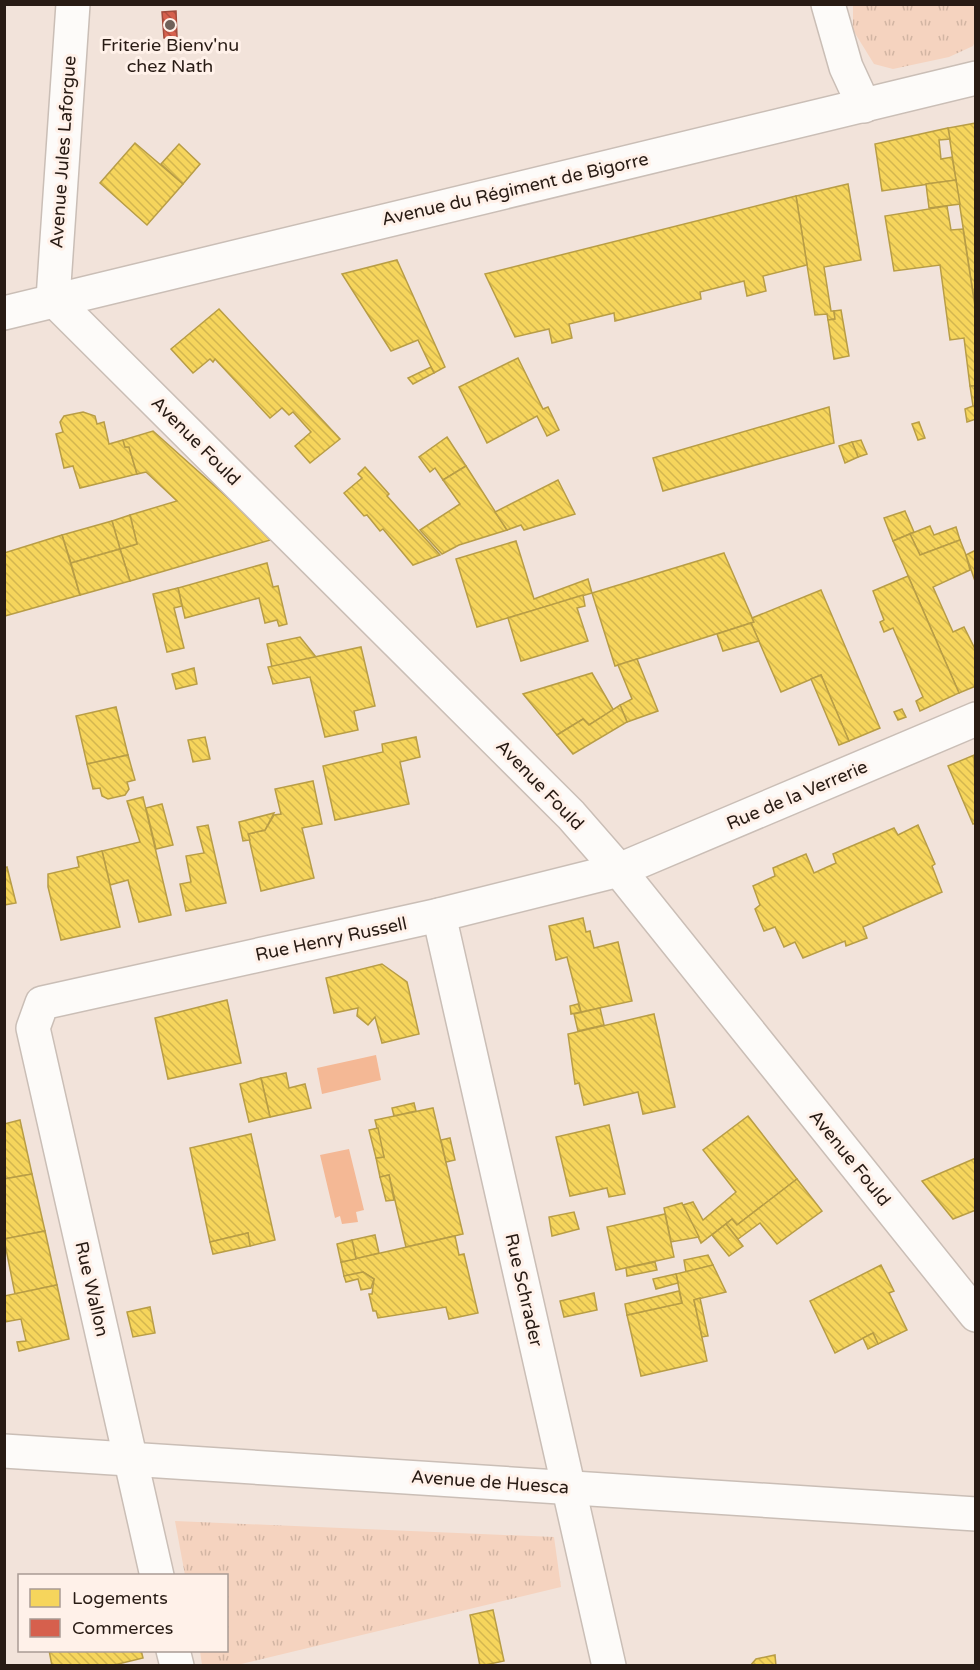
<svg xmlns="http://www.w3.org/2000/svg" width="980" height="1670" font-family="'Varela Round',sans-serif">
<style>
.grass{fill:url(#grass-tufts)}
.water{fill:#f4b895}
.homes{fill:url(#homes-back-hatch);stroke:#b89d46;stroke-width:1.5}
.shops{fill:url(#shops-back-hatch);stroke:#a24b3c;stroke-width:1.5}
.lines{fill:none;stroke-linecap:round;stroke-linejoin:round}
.minor-casing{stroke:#cabeb6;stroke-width:36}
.tertiary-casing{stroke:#cabeb6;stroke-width:36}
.secondary-casing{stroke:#cabeb6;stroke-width:36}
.minor{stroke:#fdfbf9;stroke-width:33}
.tertiary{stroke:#fdfbf9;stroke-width:33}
.secondary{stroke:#fdfbf9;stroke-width:33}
.poi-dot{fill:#6f6159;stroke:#fff1e9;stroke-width:2}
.labels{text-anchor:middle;stroke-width:6;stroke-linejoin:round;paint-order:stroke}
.poi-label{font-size:18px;fill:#281b14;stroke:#fff1e9}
.street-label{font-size:18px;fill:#281b14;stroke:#fff1e9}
</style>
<defs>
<pattern id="grass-tufts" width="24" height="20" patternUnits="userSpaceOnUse" patternTransform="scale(1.5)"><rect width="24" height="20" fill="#f5d3bf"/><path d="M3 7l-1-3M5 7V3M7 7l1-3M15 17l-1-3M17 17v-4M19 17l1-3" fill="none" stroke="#d2b5a3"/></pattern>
<pattern id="homes-back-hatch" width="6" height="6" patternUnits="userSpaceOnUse" patternTransform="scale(1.5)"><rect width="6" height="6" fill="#f6d55c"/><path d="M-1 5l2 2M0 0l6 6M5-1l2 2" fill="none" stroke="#d3b64f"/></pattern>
<pattern id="shops-back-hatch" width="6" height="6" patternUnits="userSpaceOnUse" patternTransform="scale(1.5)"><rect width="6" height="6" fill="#d6604d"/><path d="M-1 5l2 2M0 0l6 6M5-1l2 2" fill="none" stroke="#ae4e3f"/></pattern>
</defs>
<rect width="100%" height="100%" fill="#f2e3da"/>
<g class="grass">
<polygon points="853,4 975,5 975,41 973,46 949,57 893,69 874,64 853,30"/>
<polygon points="175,1521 554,1537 561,1587 237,1665 202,1665 200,1651 226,1650 226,1576 185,1575"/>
</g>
<g class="water">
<polygon points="376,1055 381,1080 322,1094 317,1068"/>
<polygon points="349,1149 364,1210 356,1212 358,1222 342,1224 340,1216 335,1218 320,1155"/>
</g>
<g class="homes">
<polygon points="976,123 976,313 948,128"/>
<polygon points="948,128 950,139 939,140 941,159 952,157 956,180 882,191 875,144"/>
<polygon points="135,143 183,184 147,225 100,183"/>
<polygon points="179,144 200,164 183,184 161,164"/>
<polygon points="956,180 960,204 929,208 926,184"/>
<polygon points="848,184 861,260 824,267 831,311 834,311 835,319 828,320 827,314 815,315 796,196"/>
<polygon points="796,196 807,265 763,276 766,291 747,296 744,281 700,292 701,299 615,321 614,313 569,324 572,338 552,343 549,329 515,337 485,274"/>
<polygon points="947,206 951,230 963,229 976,313 976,386 970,386 964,338 950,340 940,265 894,271 885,216"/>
<polygon points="397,260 445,367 434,373 418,340 391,351 342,274"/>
<polygon points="219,309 340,439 310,463 295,446 311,432 293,412 289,415 282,408 270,418 215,359 213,362 210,359 193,373 171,349"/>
<polygon points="841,310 849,356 834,359 828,320 835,319 834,311"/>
<polygon points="518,358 543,409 548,407 559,430 547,436 537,416 487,443 459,387"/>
<polygon points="431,367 434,373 413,384 408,378"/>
<polygon points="970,386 976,386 976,406 973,406"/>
<polygon points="973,406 976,406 976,419 967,422 965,409"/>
<polygon points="829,407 834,443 663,491 653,458"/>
<polygon points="83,412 95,416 97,424 104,422 109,444 123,440 125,447 129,447 137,474 80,488 73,466 64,468 56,434 63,432 60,422 64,416"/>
<polygon points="919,422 925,438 918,440 912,424"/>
<polygon points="153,431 274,539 130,581 120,549 137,544 130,515 177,501 146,472 137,474 129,447 125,447 123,440"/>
<polygon points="447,437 466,466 443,480 435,468 430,472 419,457"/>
<polygon points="861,440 867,454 858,457 852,442"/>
<polygon points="852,442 858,457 845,463 839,446"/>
<polygon points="466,466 507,530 459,545 442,554 420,530 460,504 443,480"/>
<polygon points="365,467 389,494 387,496 440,555 413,565 383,529 380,531 367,515 364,516 344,493 362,478 358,474"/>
<polygon points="558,480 575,514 524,530 521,525 507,530 495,512"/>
<polygon points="905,511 914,532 893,541 884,518"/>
<polygon points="130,515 137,544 120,549 112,521"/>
<polygon points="112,521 120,549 71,563 62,535"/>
<polygon points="930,526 934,535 956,527 960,540 920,555 910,534"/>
<polygon points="910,534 920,555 960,540 966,555 970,570 933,587 953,632 964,627 976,651 976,686 959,693 893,541"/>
<polygon points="62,535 80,595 5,616 4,553"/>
<polygon points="516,541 534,599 588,579 592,593 477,627 456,559"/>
<polygon points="120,549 130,581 80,595 71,563"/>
<polygon points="976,550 976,584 966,555"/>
<polygon points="724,553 754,622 615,666 592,593"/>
<polygon points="267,563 273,587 278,586 287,624 279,626 277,620 265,623 259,598 185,618 178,588"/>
<polygon points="908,576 959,693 920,711 916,701 923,697 893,628 884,632 880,622 884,620 873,591"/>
<polygon points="178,588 182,606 174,608 184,648 167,652 153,594"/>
<polygon points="821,590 880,728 849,741 821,675 781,692 751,623 754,622 752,618"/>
<polygon points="583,595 585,606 577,608 588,641 521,661 508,618"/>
<polygon points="751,623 759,641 723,651 717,634"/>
<polygon points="300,637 316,657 272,667 267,644"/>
<polygon points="361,647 375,706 354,711 358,730 325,737 310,677 273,684 268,667"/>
<polygon points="637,659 658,711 627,722 620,705 632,699 618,665"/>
<polygon points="194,668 197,684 176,689 172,674"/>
<polygon points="592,673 614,711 589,725 583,719 557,735 523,694"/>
<polygon points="821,675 849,741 839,745 811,679"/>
<polygon points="620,705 627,722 573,754 557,735 583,719 589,725"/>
<polygon points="116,707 128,755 87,764 76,716"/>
<polygon points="902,709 906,717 898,720 894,712"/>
<polygon points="205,737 210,759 193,762 188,740"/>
<polygon points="416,737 420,757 400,762 409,804 335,820 323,766 383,752 382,744"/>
<polygon points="128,755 135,780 127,782 129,789 125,795 108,799 102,796 100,788 93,789 87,764"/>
<polygon points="974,755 976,823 973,824 948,766"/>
<polygon points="313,781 322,824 302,828 314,878 261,891 248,834 265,830 274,815 281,814 275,789"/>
<polygon points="143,797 171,915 139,922 128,880 110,885 102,851 140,842 127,801"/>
<polygon points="162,804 173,845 156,849 146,808"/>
<polygon points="274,813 265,830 248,834 250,840 243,841 239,822"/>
<polygon points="208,825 226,903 186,911 180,884 191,882 186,856 204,853 197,827"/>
<polygon points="918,825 935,864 932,866 942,892 863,927 867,938 846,946 845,941 803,958 795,942 784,947 775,927 764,931 755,909 760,905 753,886 775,876 773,868 806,854 814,873 836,863 833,854 894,828 898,835"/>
<polygon points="102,851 120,927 61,940 48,887 48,874 79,867 77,857"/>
<polygon points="7,867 16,903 4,905 4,868"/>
<polygon points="583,918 586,932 590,931 594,948 618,942 632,1001 581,1012 567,957 556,960 549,926"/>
<polygon points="382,964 407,982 419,1034 382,1043 375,1017 368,1025 357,1016 358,1008 334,1013 326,978"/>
<polygon points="227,1000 241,1063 168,1079 155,1018"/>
<polygon points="578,1004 581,1012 571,1014 570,1006"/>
<polygon points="600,1008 604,1025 578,1031 574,1014"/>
<polygon points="654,1014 675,1107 643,1114 638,1092 584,1105 579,1083 575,1084 568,1034"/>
<polygon points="286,1073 289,1088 305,1084 311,1108 270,1117 261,1078"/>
<polygon points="261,1078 270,1117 249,1122 240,1084"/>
<polygon points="414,1103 416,1111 394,1116 392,1108"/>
<polygon points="433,1108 463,1234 406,1247 389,1175 380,1177 376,1158 384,1157 375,1120"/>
<polygon points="748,1116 797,1179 737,1225 732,1219 701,1243 683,1205 693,1202 703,1220 736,1192 703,1150"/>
<polygon points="20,1120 32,1174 4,1179 4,1124"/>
<polygon points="609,1125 625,1194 609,1197 607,1188 570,1196 556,1137"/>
<polygon points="378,1128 384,1157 376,1158 369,1130"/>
<polygon points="251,1134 275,1240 250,1246 248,1233 210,1242 190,1148"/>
<polygon points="450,1138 455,1160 446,1162 441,1140"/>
<polygon points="976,1158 976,1210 953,1219 922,1181"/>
<polygon points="32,1174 45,1231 4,1239 4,1179"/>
<polygon points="389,1175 394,1200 386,1201 380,1177"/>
<polygon points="797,1179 822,1211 777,1244 760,1223 738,1239 726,1224 732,1219 737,1225"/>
<polygon points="682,1203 699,1237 671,1242 664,1208"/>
<polygon points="574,1212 579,1229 552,1236 549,1217"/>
<polygon points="665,1214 674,1257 616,1270 607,1227"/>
<polygon points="726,1224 743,1246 729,1256 712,1235"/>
<polygon points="45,1231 57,1285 15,1294 4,1239"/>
<polygon points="248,1233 250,1246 213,1254 210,1242"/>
<polygon points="375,1235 379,1253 356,1259 352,1240"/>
<polygon points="455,1236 459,1255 464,1254 478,1313 449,1319 446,1307 378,1318 376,1311 373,1311 369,1294 372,1294 374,1279 363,1272 344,1276 341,1262"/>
<polygon points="352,1240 356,1259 341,1262 337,1244"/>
<polygon points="708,1255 713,1265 686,1272 684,1260"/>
<polygon points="655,1262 657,1270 627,1276 626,1268"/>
<polygon points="713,1265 726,1292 694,1300 707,1361 641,1376 627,1315 682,1303 676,1274"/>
<polygon points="881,1265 894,1291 889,1293 907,1330 878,1344 873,1333 835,1353 810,1301"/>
<polygon points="363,1272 374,1279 371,1288 361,1290 358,1279 346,1282 344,1276"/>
<polygon points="676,1274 678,1283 656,1289 653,1279"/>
<polygon points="57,1285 69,1339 19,1351 17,1342 26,1341 21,1319 4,1322 4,1296"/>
<polygon points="679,1291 682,1303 627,1315 625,1304"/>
<polygon points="594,1293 597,1310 564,1317 560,1301"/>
<polygon points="700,1298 708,1336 702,1337 694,1300"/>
<polygon points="150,1307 155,1333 133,1337 127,1312"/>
<polygon points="873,1333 878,1344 868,1349 863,1338"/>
<polygon points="493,1610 504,1661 480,1666 470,1615"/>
<polygon points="49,1650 141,1650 143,1658 110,1666 52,1666"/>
<polygon points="775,1655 776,1666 750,1666 756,1659"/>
</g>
<polygon class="shops" points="176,11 177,37 164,38 162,12"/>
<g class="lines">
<defs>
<g id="minor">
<polyline points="828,4 846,67 864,106"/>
<polyline points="53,299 571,815 619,870 976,1315"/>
<polyline points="439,915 609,1666"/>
<polyline points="4,1451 976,1514"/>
<polyline points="157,1576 33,1028 42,1003 439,915 619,870 976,719"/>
<polyline points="173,1650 177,1666"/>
</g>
<polyline id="tertiary" points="53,299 73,4"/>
<polyline id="secondary" points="4,313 976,78"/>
</defs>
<use href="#minor" class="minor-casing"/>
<use href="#tertiary" class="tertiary-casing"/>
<use href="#secondary" class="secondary-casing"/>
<use href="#minor" class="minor"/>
<use href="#tertiary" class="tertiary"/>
<use href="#secondary" class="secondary"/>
</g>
<circle class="poi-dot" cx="170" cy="25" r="6"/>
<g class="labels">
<g class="poi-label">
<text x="170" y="51">Friterie Bienv'nu<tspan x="170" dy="21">chez Nath</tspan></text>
</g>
<g class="street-label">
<text transform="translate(63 152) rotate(-86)" y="6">Avenue Jules Laforgue</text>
<text transform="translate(515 189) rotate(-13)" y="6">Avenue du Régiment de Bigorre</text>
<text transform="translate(196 441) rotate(45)" y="6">Avenue Fould</text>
<text transform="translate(540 785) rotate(46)" y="6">Avenue Fould</text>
<text transform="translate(797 795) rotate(-23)" y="6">Rue de la Verrerie</text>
<text transform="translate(331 939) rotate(-12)" y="6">Rue Henry Russell</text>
<text transform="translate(850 1158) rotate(51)" y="6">Avenue Fould</text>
<text transform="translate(92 1289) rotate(77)" y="6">Rue Wallon</text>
<text transform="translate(524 1290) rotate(77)" y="6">Rue Schrader</text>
<text transform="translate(490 1482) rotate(4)" y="6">Avenue de Huesca</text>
</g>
</g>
<rect width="980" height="1670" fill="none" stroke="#281b14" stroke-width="12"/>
<rect x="18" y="1574" width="210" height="78" fill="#fff1e9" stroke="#a99b94" stroke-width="1.5"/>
<rect x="30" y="1589" width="30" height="18" fill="#f6d55c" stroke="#a99b94" stroke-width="1.5"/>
<text x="72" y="1604" font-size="18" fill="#281b14">Logements</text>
<rect x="30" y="1619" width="30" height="18" fill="#d6604d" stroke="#a99b94" stroke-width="1.5"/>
<text x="72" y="1634" font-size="18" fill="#281b14">Commerces</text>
</svg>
